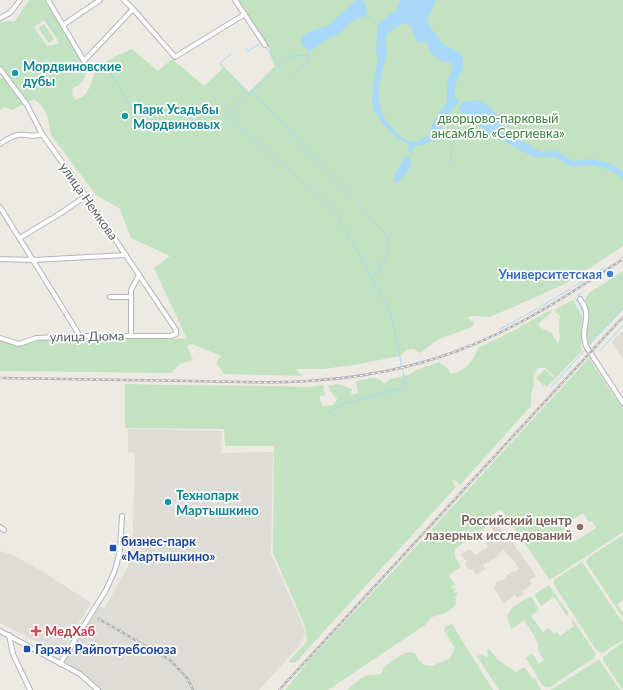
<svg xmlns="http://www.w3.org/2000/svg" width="623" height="690" font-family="Lato,sans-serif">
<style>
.industrial{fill:#dedcd7}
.education{fill:#dcd9d1}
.green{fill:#c3e2c1;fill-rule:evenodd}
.water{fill:#a8d9f8;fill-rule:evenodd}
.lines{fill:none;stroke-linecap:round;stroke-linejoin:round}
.stream{stroke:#a8d9f8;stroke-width:1}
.river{stroke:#a8d9f8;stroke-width:6}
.minor-casing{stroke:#b3b6b9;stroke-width:6}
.minor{stroke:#fff;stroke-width:4}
.rail-casing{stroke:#b1b2b2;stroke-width:2.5}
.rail{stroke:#fff;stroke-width:1;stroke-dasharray:3;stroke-linecap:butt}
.culture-dot{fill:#0f9aa8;stroke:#fff;stroke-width:1.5}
.shop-dot{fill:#3f7fe0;stroke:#fff;stroke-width:1.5}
.education-dot{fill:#8d6e63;stroke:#fff;stroke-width:1.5}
.transit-dot{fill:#1a4fb4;stroke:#fff;stroke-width:1.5}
.health-dot{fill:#e0444e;stroke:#fff;stroke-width:1.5}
.labels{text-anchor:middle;stroke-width:3.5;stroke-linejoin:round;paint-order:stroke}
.culture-label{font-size:13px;font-weight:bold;fill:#0d838f;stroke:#fff;text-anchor:start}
.park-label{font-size:13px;fill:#3c813b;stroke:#fff}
.street-label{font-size:13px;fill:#5b5f62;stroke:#fff}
.shop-label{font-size:13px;font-weight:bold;fill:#366cbe;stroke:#fff;text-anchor:end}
.education-label{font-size:13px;font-weight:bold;fill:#785e54;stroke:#fff;text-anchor:end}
.transit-label{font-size:13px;font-weight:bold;fill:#164399;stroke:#fff;text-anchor:start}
.health-label{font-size:13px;font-weight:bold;fill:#be3a42;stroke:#fff;text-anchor:start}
</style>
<rect width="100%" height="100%" fill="#edeae3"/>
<g class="industrial">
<polygon points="623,330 623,359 612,342"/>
<polygon points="128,429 222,431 221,453 273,452 271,554 304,628 305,634 301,644 259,690 102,690 65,661 100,606 104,609 132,559 135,453 128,452"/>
<polygon points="0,551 13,555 45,573 91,603 60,654 0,623"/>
</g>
<polygon class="education" points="496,521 507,537 513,537 513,543 536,576 529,580 532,584 523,591 524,594 517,598 515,595 504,603 493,587 496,585 495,583 500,580 501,581 507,578 506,576 513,571 514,572 519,569 513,560 512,560 504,550 499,553 500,555 483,565 485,569 476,575 472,569 469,570 465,564 467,562 461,554 470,549 475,555 488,547 486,543 491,539 493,543 499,539 490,525"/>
<g class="green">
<path d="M29,0H46L87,68C85,79 83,84 73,88L72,94L75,100C94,95 88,78 100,67C108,58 122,54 132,49L158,71L172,59L204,86L224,67L249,92L275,66L273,63L267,43L266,44L238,0H623V246L568,282L536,297L490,317L472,316L467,318L474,322L472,327L437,340L420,353L413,349L406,350L400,356L354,365L323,369H295L302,376L224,374L216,362L221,356L192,344L187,346L193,360L180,364L171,373L0,371V341H18L97,334L187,339L154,268L170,256L131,238L120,209L96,195L51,135L48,118L43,107L34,99L12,110L5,107L0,110V79L5,75L0,66V22L15,21ZM44,20L59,42V43L47,46L34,27Z"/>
<polygon points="44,24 54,39 49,43 38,28"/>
<polygon points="623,271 623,310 589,345 586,333 589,311 585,300 589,293"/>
<path d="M573,300L582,316L581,352L547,387L545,385L544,386L536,378L545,369L553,377L548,382L554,376L545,368H538L533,375L534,384L531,394V406L460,485L454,479L452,481L456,487L295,663L288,662L307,641L304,624L273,553L274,446H225L224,429L125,428V384C186,386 248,385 309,387L323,385L325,395L320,396V400L322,406L333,405L336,401L337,398L333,395L328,386L338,384L352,389L351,395L358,393L356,381C365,380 379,374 384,384L390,379L409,375L416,370L439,362L448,369L450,374C464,372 474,361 478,348L513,331L550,310L552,312L538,324L541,328L552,333L558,344C562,337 557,327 560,317L554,310Z"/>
<path d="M589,358L605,383L623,409V532L550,580L501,509L484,521L486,527L455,549V557L461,567L450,574L449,576L456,586L453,585L451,586L453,589L454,588L456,589L453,592L454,593L456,592L458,594L455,596C462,608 440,616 431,617L425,625L328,690H285L310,659L409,554ZM583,513L589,522L592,521L596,528L574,542L564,526Z"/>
<polygon points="623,535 623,600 617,604 623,613 623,618 586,562 589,557"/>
<polygon points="582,562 623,623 623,640 602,653 597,651 554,585 554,580"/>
<polygon points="549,585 569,614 567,616 554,597 541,606 535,596 536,593"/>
<path d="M530,597L532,598L539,610L531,616L543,632L549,628L554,634L557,632L560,636L574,626L571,622L573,620L596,654L594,658L550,687H545L542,685L526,658L532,653L539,664L544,660L538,650V644L535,637L524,620L512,629C499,612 517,604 530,597Z"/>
<path d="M452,624L493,690H348C353,684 362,676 369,675C374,674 377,676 382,673V669C391,663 403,649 415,653L418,659L424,665L432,666L449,659L455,649C452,640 446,638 444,630L446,626Z"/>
<polygon points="623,642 623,690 603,660 603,657"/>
<polygon points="488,649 491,651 498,660 516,672 524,667 533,678 535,678 541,690 499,690 477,656 482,654 487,658 488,655 487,651"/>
<polygon points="598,660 600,661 620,690 551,690"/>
</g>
<g class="water">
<path d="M356,0H362C367,4 368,11 365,16L352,21L340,33L322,42L317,47L312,50H308L302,45L301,41L302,37L309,32L329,25Z"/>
<path d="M400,0H436L427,22L443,44L461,53C462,57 464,62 463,66C461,76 447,93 459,101C457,106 453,108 451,111C438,130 442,143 414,146L412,153H410L408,151L409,145L398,139L388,129L380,120L373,108L372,100L373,87L378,58L376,51L378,24L396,10ZM403,23L411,26L414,36L418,42L427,43L431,54C437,56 437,60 442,61C445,62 448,62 452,63V68L447,84V102L435,119L428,136C418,142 408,144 400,136C378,116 375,99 382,72C383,67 387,55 387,51C387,47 385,43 385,39L389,32Z"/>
<polygon points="479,100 486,104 491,108 492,111 500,117 501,123 504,130 541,152 556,154 545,157 534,157 516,148 505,141 485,132 477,123 465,116 458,109 462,102"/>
<path d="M409,156C416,165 403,177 396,183L393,182V179L404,158Z"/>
</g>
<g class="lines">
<g class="stream">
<polyline points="365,3 367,0"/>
<polyline points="366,15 378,24"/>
<polyline points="46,18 56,33"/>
<polyline points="265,47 279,64"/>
<polyline points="246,49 248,51 259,44"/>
<polyline points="231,54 221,62 220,64 248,95 288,58 293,56 309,55 309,50"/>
<polyline points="108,69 150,136"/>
<path d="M294,73C301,69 308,64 309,55"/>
<polyline points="252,91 352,197"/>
<polyline points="248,95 228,113 241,128 331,207 337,215 390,311 392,318 406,387 345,403 328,413"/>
<path d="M450,163C452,146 456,131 465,116"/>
<polyline points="359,205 389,238 386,243 390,248 377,275"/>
<polyline points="573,287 605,267"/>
<polyline points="578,295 582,292"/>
<polyline points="575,297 584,314"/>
<polyline points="588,320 591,321"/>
<polyline points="500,329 540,307 570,289"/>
<polyline points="588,346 623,308"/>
<polyline points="600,351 623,325"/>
<polyline points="551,387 586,349"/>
</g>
<polyline class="river" points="549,154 556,154 572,164 593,162 611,167 623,175"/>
<defs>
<g id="minor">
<polyline points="48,0 84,61 133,9"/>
<polyline points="124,0 133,9 175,57 245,14"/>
<polyline points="235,0 265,45"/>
<polyline points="0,18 10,13 20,0"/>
<polyline points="63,25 100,0"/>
<polyline points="0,69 27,105 42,134 86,196 176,330 176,334 170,336 80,336 36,338 19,344 0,338"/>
<path d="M0,144C6,140 11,136 18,135C27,134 34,138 42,134"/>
<polyline points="0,207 80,336"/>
<polyline points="20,238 61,213 86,196"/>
<polyline points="0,259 33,260 126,255"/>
<polyline points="110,297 131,297"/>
<path d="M580,299C594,317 579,327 586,346L623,403"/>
<polyline points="131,335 131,290 139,275"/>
<polyline points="0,527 4,530"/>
<polyline points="0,631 80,674 98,690"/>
<polyline points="9,635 13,654 30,690"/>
<polyline points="60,664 106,590 115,570 120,550 122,516"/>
</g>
</defs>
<use href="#minor" class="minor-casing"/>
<use href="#minor" class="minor"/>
<defs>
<g id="rail">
<path d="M0,378C63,379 126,380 190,381C229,381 268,384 307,381C359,378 409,369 457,351C517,329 570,294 623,259"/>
<polyline points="99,619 170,660 188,679 193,690"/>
<polyline points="279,690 623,317"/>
</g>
</defs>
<use href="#rail" class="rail-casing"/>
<use href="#rail" class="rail"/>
</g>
<g class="culture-dot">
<circle cx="15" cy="73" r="4"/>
<circle cx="125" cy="116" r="4"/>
<circle cx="168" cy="502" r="4"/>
</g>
<circle class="shop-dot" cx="610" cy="274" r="4"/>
<circle class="education-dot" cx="580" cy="527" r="4"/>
<g class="transit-dot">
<rect x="109" y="544" width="8" height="8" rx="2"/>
<rect x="23" y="645" width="8" height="8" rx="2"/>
</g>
<path class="health-dot" d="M34 625h4v4h4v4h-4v4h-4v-4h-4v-4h4z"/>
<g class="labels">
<g class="culture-label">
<text x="23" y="71">Мордвиновские<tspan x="23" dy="15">дубы</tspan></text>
<text x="133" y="114">Парк Усадьбы<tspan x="133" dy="15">Мордвиновых</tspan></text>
<text x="176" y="500">Технопарк<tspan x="176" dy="15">Мартышкино</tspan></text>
</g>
<g class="park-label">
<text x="498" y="123">дворцово-парковый<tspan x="498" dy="15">ансамбль «Сергиевка»</tspan></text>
</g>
<g class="street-label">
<text transform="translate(89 201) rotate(55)" y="5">улица Немкова</text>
<text transform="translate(87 336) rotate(-1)" y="5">улица Дюма</text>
</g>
<g class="shop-label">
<text x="602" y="279">Университетская</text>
</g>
<g class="education-label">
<text x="572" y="525">Российский центр<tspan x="572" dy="15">лазерных исследований</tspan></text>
</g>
<g class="transit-label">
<text x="121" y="546">бизнес-парк<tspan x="121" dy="15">«Мартышкино»</tspan></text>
<text x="35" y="654">Гараж Райпотребсоюза</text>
</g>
<g class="health-label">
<text x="45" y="636">МедХаб</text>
</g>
</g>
</svg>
